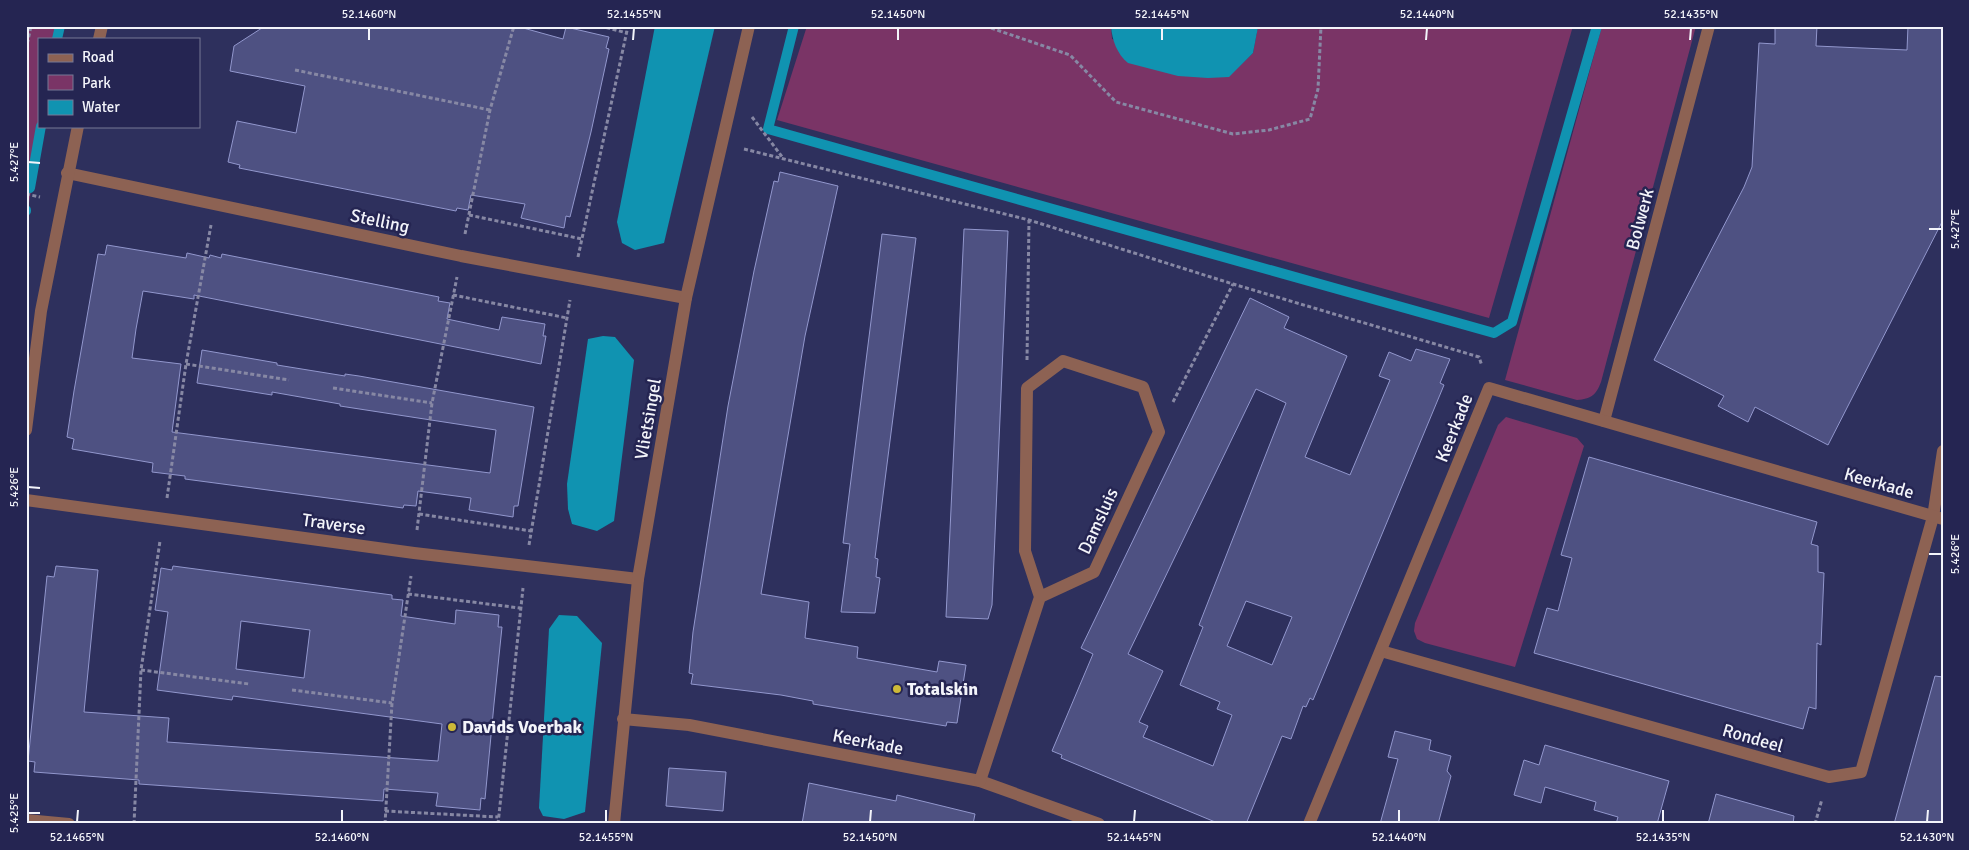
<svg xmlns="http://www.w3.org/2000/svg" width="1969" height="850" font-family="Signika,sans-serif">
<style>
.green{fill:#7a3466}
.water{fill:#1093b1}
.lines{fill:none;stroke-linecap:round;stroke-linejoin:round}
.stream{stroke:#1093b1;stroke-width:10}
.building{fill:#4e5182;stroke:#9297cd;fill-rule:evenodd}
.path{stroke:#8788a4;stroke-width:3;stroke-dasharray:4 2.5;stroke-linecap:butt}
.minor{stroke:#8d6253;stroke-width:12}
.ticks{fill:none;stroke:#f3f4fa;stroke-width:2}
.poi-dot{fill:#cdb938;stroke:#252552;stroke-width:2}
.labels{text-anchor:middle;stroke-width:5;stroke-linejoin:round;paint-order:stroke}
.street-label{font-size:18px;fill:#f3f4fa;stroke:#252552}
.poi-label{font-size:18px;font-weight:bold;fill:#f3f4fa;stroke:#252552;text-anchor:start}
.neatline{fill:none;stroke:#f3f4fa;stroke-width:2}
.ticks-label{font-size:12px;text-anchor:middle;fill:#f3f4fa}
</style>
<rect width="100%" height="100%" fill="#2e305d"/>
<g class="green">
<polygon points="26,26 58,26 56,39 39,39 39,126 42,126 26,221"/>
<polygon points="807,26 1111,26 1112,39 1229,76 1253,53 1258,26 1573,26 1489,318 777,120"/>
<path d="M1602,26H1696L1601,382C1596,395 1591,399 1577,400L1505,380Z"/>
<polygon points="1506,417 1577,438 1584,446 1515,667 1425,643 1417,639 1414,631 1415,623 1498,425"/>
</g>
<g class="water">
<polygon points="655,26 715,26 664,243 635,250 622,243 617,222"/>
<path d="M1111,26H1258V27L1253,53L1229,77L1208,78L1178,76L1128,63C1117,54 1112,40 1111,26Z"/>
<polygon points="603,336 615,337 634,360 614,521 597,531 572,524 568,509 567,484 588,339"/>
<polygon points="559,615 577,616 602,643 585,812 564,819 543,816 539,808 549,629"/>
</g>
<g class="lines">
<g class="stream">
<polyline points="794,26 768,129 1494,333 1512,322 1597,26"/>
<polyline points="57,39 60,26"/>
<polyline points="30,188 41,126"/>
<polyline points="26,211 26,210"/>
</g>
</g>
<g class="building">
<polygon points="265,26 516,26 563,39 566,27 609,37 606,48 609,49 591,132 570,217 566,216 564,228 521,218 525,204 471,195 468,210 457,208 456,211 239,168 240,165 228,162 237,121 296,133 305,86 230,71 234,46"/>
<polygon points="1775,26 1817,26 1816,46 1907,50 1908,26 1943,26 1943,220 1828,445 1755,407 1748,422 1718,406 1724,396 1654,360 1744,187 1752,167 1759,43 1775,44"/>
<polygon points="780,172 838,186 805,336 761,594 809,602 805,638 858,647 857,658 937,672 939,661 966,665 957,723 947,722 946,726 813,704 813,701 781,695 691,684 693,674 689,673 693,632 728,406 754,271 774,181 778,182"/>
<polygon points="964,229 1008,231 992,605 988,619 946,617"/>
<polygon points="882,234 916,238 875,558 878,559 876,577 880,578 875,613 841,612 850,544 843,543"/>
<polygon points="107,245 186,258 187,253 209,258 210,255 221,258 222,254 439,297 438,301 450,303 447,319 499,330 502,317 545,324 543,336 546,336 541,364 194,295 194,299 143,291 136,329 132,358 181,364 172,432 490,473 496,430 340,406 340,404 272,392 272,395 197,383 202,350 277,363 277,365 345,376 345,374 359,376 534,407 518,506 514,506 513,517 469,510 471,498 418,491 416,506 404,505 403,508 185,479 185,476 152,472 153,463 72,449 74,439 67,437 74,391 98,254 105,255"/>
<path d="M1250,298L1289,317L1284,328L1347,356L1305,457L1350,475L1390,380L1379,376L1389,352L1411,361L1416,349L1450,359L1440,383L1444,385L1313,700L1310,698L1306,707L1303,706L1291,739L1282,736L1246,824H1220L1061,758L1062,755L1052,751L1093,654L1081,648ZM1256,389L1286,403L1199,625L1203,627L1180,685L1220,702L1217,709L1232,715L1213,766L1143,737L1148,726L1139,722L1163,671L1128,654ZM1246,601L1292,617L1272,665L1227,646Z"/>
<polygon points="1589,457 1817,522 1811,544 1818,546 1818,572 1824,573 1821,645 1817,643 1816,709 1809,707 1803,729 1534,653 1547,608 1558,611 1572,558 1561,555"/>
<path d="M56,566L98,570L84,712L169,718L167,742L438,761L442,724L233,696L232,700L157,690L168,612L155,610L161,568L172,570L173,566L392,595V599L403,600L401,616L455,624L456,610L499,615L498,627H502L494,704L485,799L481,798L480,810L436,806L438,793L384,789L383,801L139,784V780L34,772L35,762L28,761L47,576L54,577ZM241,621L310,630L304,678L236,669Z"/>
<polygon points="1935,676 1943,677 1943,824 1894,824"/>
<polygon points="1395,731 1431,740 1429,750 1451,756 1447,771 1451,776 1438,824 1380,824 1398,759 1388,757"/>
<polygon points="1545,745 1669,781 1657,824 1616,824 1618,817 1594,810 1596,802 1545,787 1541,803 1514,795 1524,760 1539,765"/>
<polygon points="669,768 726,772 723,811 666,806"/>
<polygon points="809,783 896,801 897,795 975,814 973,824 802,824"/>
<polygon points="1716,794 1794,816 1793,824 1708,824"/>
</g>
<g class="lines">
<g class="path">
<polyline points="600,26 627,33"/>
<polyline points="985,26 1070,55 1116,102 1233,134 1269,130 1310,119 1318,89 1321,26"/>
<polyline points="26,50 31,26"/>
<polyline points="295,70 490,110"/>
<polyline points="752,117 783,158"/>
<polyline points="744,149 1029,220 1233,284 1479,357 1482,366"/>
<polyline points="26,194 40,197"/>
<polyline points="469,215 582,239"/>
<polyline points="465,234 490,110 514,26"/>
<polyline points="578,257 628,26"/>
<polyline points="453,295 567,318"/>
<polyline points="1027,360 1029,220"/>
<polyline points="186,364 289,380"/>
<polyline points="333,388 432,403"/>
<polyline points="1173,402 1233,284"/>
<polyline points="167,498 186,364 211,225"/>
<polyline points="419,514 531,531"/>
<polyline points="417,530 432,403 457,277"/>
<polyline points="529,545 570,300"/>
<polyline points="408,594 520,608"/>
<polyline points="141,670 249,684"/>
<polyline points="292,690 392,703"/>
<polyline points="385,811 498,817"/>
<polyline points="134,824 141,670 160,541"/>
<polyline points="385,824 392,703 411,576"/>
<polyline points="498,824 523,588"/>
<polyline points="1815,824 1822,799"/>
</g>
<g class="minor">
<polyline points="99,39 102,26"/>
<polyline points="67,173 461,256 686,298"/>
<polyline points="1604,421 1709,26"/>
<polyline points="26,430 41,311 78,126"/>
<polyline points="26,500 414,553 638,579"/>
<polyline points="1381,651 1829,777 1861,772 1933,517 1943,451"/>
<polyline points="623,719 689,725 980,781 1099,824"/>
<polyline points="980,781 1040,597 1025,551 1027,388 1063,361 1143,387 1159,432 1094,572 1040,597"/>
<polyline points="26,820 69,824"/>
<polyline points="614,824 638,579 686,298 749,26"/>
<polyline points="1309,824 1489,388 1943,519"/>
</g>
</g>
<path class="ticks" d="M369,40V28M633,40L634,28M898,40V28M1162,40V28M1426,40L1427,28M1690,40L1691,28M28,162L40,163M1929,229H1942M28,487L40,488M1929,554H1942M28,813H40M77,822L78,810M342,822V810M606,822V810M870,822L871,810M1134,822L1135,810M1399,822V810M1663,822V810M1927,822L1928,810"/>
<g class="poi-dot">
<circle cx="897" cy="689" r="5"/>
<circle cx="452" cy="727" r="5"/>
</g>
<g class="labels">
<g class="street-label">
<text transform="translate(1640 219) rotate(-75)" y="6">Bolwerk</text>
<text transform="translate(380 221) rotate(12)" y="6">Stelling</text>
<text transform="translate(648 419) rotate(-80)" y="6">Vlietsingel</text>
<text transform="translate(1454 428) rotate(-68)" y="6">Keerkade</text>
<text transform="translate(1879 483) rotate(16)" y="6">Keerkade</text>
<text transform="translate(1098 521) rotate(-65)" y="6">Damsluis</text>
<text transform="translate(334 524) rotate(8)" y="6">Traverse</text>
<text transform="translate(1753 738) rotate(16)" y="6">Rondeel</text>
<text transform="translate(868 742) rotate(11)" y="6">Keerkade</text>
</g>
<g class="poi-label">
<text x="907" y="695">Totalskin</text>
<text x="462" y="733">Davids Voerbak</text>
</g>
</g>
<rect width="1969" height="850" fill="none" stroke="#252552" stroke-width="55"/>
<rect x="38" y="38" width="162" height="90" fill="#252552" stroke="#777895"/>
<rect x="48" y="54" width="25" height="8" fill="#8d6253" stroke="#777895"/>
<text x="82" y="62" font-size="15" fill="#f3f4fa">Road</text>
<rect x="48" y="75" width="25" height="15" fill="#7a3466" stroke="#777895"/>
<text x="82" y="88" font-size="15" fill="#f3f4fa">Park</text>
<rect x="48" y="100" width="25" height="15" fill="#1093b1" stroke="#777895"/>
<text x="82" y="112" font-size="15" fill="#f3f4fa">Water</text>
<rect x="28" y="28" width="1914" height="794" class="neatline"/>
<g class="ticks-label">
<text x="369" y="18">52.1460°N</text>
<text x="634" y="18">52.1455°N</text>
<text x="898" y="18">52.1450°N</text>
<text x="1162" y="18">52.1445°N</text>
<text x="1427" y="18">52.1440°N</text>
<text x="1691" y="18">52.1435°N</text>
<text transform="translate(14 162) rotate(-90)" y="4">5.427°E</text>
<text transform="translate(1955 229) rotate(-90)" y="4">5.427°E</text>
<text transform="translate(14 487) rotate(-90)" y="4">5.426°E</text>
<text transform="translate(1955 554) rotate(-90)" y="4">5.426°E</text>
<text transform="translate(14 813) rotate(-90)" y="4">5.425°E</text>
<text x="77" y="841">52.1465°N</text>
<text x="342" y="841">52.1460°N</text>
<text x="606" y="841">52.1455°N</text>
<text x="870" y="841">52.1450°N</text>
<text x="1134" y="841">52.1445°N</text>
<text x="1399" y="841">52.1440°N</text>
<text x="1663" y="841">52.1435°N</text>
<text x="1927" y="841">52.1430°N</text>
</g>
</svg>
